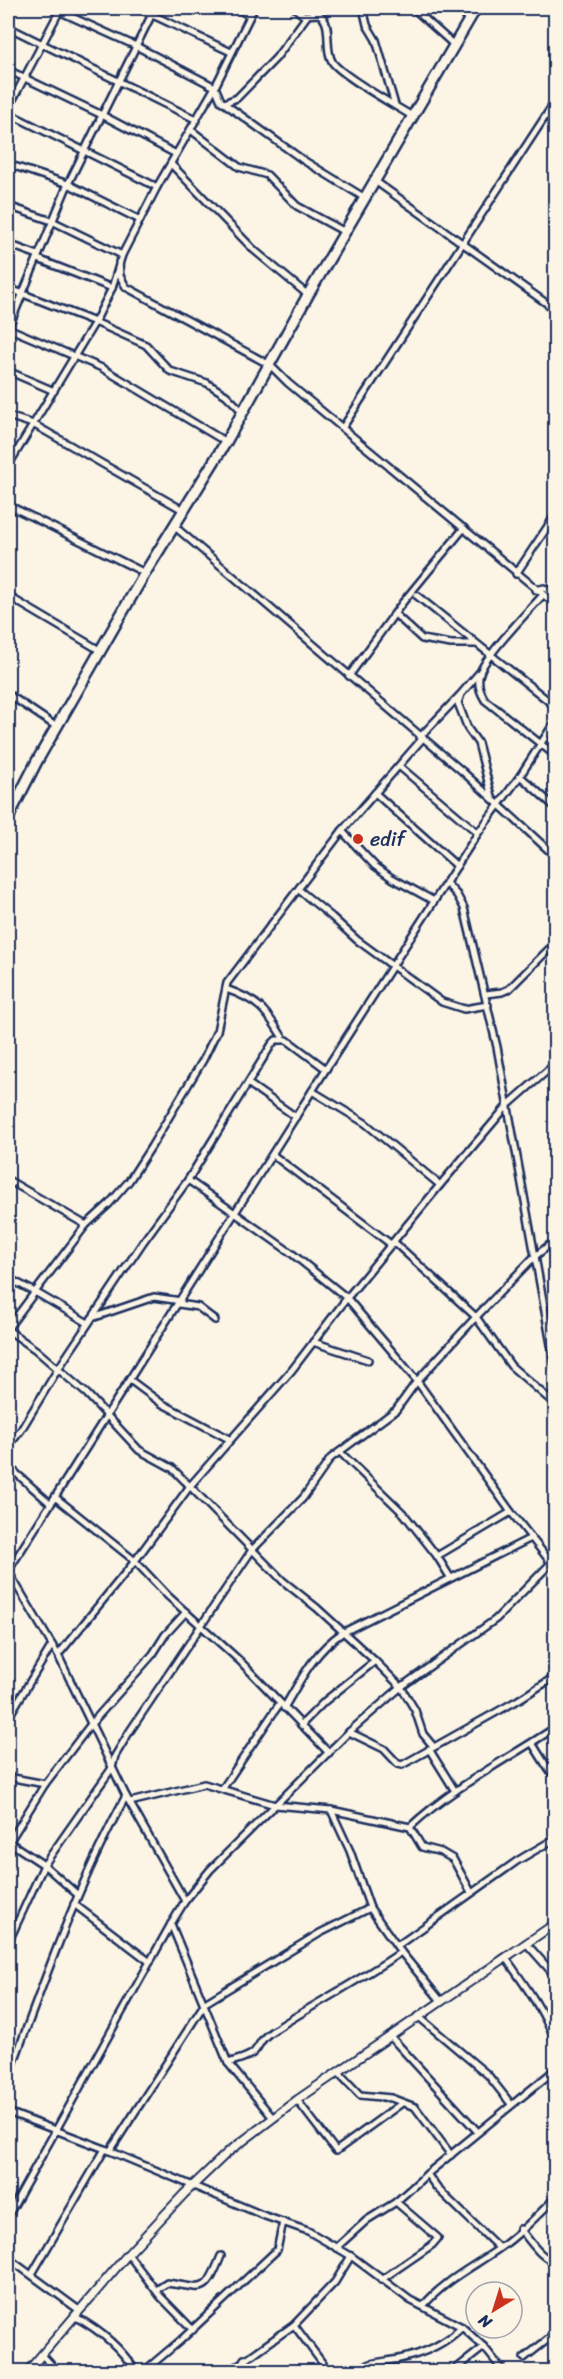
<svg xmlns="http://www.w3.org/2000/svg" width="563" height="2379" font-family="Sriracha,sans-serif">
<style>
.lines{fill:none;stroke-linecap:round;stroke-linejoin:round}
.minor-casing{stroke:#1b2f5e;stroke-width:10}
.tertiary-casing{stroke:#1b2f5e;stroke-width:11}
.primary-casing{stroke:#1b2f5e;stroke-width:14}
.minor{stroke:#fcf5e5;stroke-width:5}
.tertiary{stroke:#fcf5e5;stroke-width:7}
.primary{stroke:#fcf5e5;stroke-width:9}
.poi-dot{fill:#c8321e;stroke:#fcf5e5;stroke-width:2}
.labels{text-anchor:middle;stroke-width:5;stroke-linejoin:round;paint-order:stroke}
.poi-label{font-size:20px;fill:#1b2f5e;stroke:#fcf5e5;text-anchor:start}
</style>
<rect width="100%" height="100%" fill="#fcf5e5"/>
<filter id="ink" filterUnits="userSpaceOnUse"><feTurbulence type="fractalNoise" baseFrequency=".0167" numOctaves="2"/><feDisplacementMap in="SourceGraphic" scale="12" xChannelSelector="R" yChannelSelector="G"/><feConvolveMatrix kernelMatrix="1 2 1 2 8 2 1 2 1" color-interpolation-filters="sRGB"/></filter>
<g filter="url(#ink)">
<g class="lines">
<defs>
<g id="minor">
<polyline points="52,8 136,46 215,87 221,101 303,160 365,198"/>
<polyline points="138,8 231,52"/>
<polyline points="236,8 250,16"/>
<path d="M295,8L303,15L319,14C334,24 323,49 333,63C344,77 394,105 412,116"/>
<polyline points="363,8 367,25 376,40 395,105"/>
<polyline points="413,8 454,45"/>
<polyline points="549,8 556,12"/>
<polyline points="8,27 197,120"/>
<polyline points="8,70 102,115 176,154"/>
<polyline points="224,103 237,98 276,58 307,16"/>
<polyline points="8,109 61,8"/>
<polyline points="8,113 157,187"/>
<polyline points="191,130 239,167 267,175 297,206 345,232"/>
<polyline points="8,164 68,184 140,220"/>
<polyline points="171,164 254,250 308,295"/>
<polyline points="375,181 556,310"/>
<polyline points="8,206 52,221 122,255"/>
<polyline points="8,244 38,255"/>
<polyline points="38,259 112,288"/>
<polyline points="119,262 120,276 126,287 270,365 288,383 556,605"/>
<polyline points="8,288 95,322 146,345 170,371 207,383 226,395 243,412"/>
<polyline points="8,328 102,368 226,442"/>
<polyline points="8,329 68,184 155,8"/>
<polyline points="8,371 54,391"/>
<polyline points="8,416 33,424 183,510"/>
<polyline points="343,427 556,100"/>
<polyline points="8,466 95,322 112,288 122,255 157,187 215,87 254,8"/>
<polyline points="8,505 145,573"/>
<polyline points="174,526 462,771 556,857"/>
<polyline points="516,574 556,514"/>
<polyline points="536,590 544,588 556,594"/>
<polyline points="416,595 556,707"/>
<path d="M543,595C530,609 484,657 480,673C477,682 480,692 485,700L556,756"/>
<polyline points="8,596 101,651"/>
<polyline points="397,616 422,639 451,644 476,644"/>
<polyline points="479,673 461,694 458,703 468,729 478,743 492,797"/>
<polyline points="349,676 403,602 464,528"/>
<polyline points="8,694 57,727"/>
<polyline points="420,737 460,695"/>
<polyline points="399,766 478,833"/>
<polyline points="520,776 556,808"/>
<polyline points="375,793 457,866"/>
<polyline points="342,831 375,866 392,878 434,901"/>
<polyline points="446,883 457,895 464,908 497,1047 556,1372"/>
<polyline points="299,890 332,917 357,940 442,1002 464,1009 488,1005"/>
<path d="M226,989C258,1000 266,1010 283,1038"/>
<polyline points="486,994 502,992 509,989 556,942"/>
<polyline points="249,1084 296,1117"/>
<polyline points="312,1091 365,1123 440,1185"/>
<polyline points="273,1155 392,1245"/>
<polyline points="8,1180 86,1225"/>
<polyline points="188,1180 290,1252 347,1298 417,1381 511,1512 556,1569"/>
<polyline points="394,1242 476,1317 511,1366 556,1405"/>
<polyline points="8,1278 35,1292 86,1225 109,1204 129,1181 151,1147 203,1060 217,1031 227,983 342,831 422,739"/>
<polyline points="179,1304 198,1307 215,1320"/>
<polyline points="92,1318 154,1297 181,1301"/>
<polyline points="8,1328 35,1292 88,1323"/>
<polyline points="8,1330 36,1350 87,1394 139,1450 172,1468 283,1581 317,1608 375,1661 401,1687 415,1710 423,1734 433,1746"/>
<polyline points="313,1342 368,1360"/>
<polyline points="130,1380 161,1403 229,1439"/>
<polyline points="8,1447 21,1430 58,1369 143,1242 188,1180 272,1044 276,1040 287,1040 326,1069"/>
<polyline points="340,1452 404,1514 437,1556"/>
<polyline points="8,1466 51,1504"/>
<polyline points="55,1497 8,1571 58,1655 126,1796 185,1901"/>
<polyline points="450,1577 437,1556 511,1512"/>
<polyline points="58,1655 135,1561 55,1497 326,1069 478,833 520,776 556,720"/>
<path d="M284,1708C301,1679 314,1652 342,1633L531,1538"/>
<polyline points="8,1718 52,1645"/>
<polyline points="301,1725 325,1701 375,1661"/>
<polyline points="349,1732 384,1749 398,1764 402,1765 518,1700 556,1676"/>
<polyline points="532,1743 549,1770 556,1775"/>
<polyline points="429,1749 455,1791"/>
<polyline points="329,1753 240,1661 168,1596 135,1561 190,1486 292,1370 347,1298 440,1185 508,1105 556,1063"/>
<polyline points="8,1777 45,1784"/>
<polyline points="223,1788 280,1703"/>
<polyline points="130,1802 204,1784 275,1805 331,1810 410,1827 422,1847 441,1852 453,1859 471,1892"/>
<polyline points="331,1810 350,1851 370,1908 401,1952 441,2001"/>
<path d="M410,1827C453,1787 506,1760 556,1727"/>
<polyline points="9,1842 44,1865 78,1895"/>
<polyline points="8,1844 45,1784 91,1724 153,1654 165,1635 186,1612"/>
<polyline points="74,1904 150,1962"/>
<polyline points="171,1924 228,2063 273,2118"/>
<polyline points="8,1943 44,1865 112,1768 115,1756 130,1731 252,1550 303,1498 331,1458 396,1410 417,1381 476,1317 534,1257 556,1240"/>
<polyline points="526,1943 556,1977"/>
<polyline points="397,1946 517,1861 556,1838"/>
<path d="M505,1957C525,1985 544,2011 556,2043"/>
<polyline points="419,2017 488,2075 511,2104"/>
<polyline points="390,2036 478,2132"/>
<path d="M228,2063C236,2060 248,2058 254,2052C261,2044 260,2039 271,2032C314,2004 359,1981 401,1952"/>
<polyline points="338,2072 360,2095 391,2098 415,2107 451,2155"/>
<path d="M8,2078C44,1982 77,1885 126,1796"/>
<polyline points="297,2100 336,2151 402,2103"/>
<polyline points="8,2112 105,2149 265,2216 308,2231 351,2256 410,2300 462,2327 484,2347 504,2372"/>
<polyline points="110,2151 205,2003 320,1933 370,1908"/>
<polyline points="427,2174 437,2188 499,2248"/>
<polyline points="8,2216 171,1924 185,1901 210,1870 349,1732 401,1687 496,1619 556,1558"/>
<path d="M520,2229C529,2239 542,2261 556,2261"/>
<polyline points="336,2248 367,2220 396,2202 427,2174 556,2069"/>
<polyline points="128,2254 160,2296 193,2330"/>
<polyline points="8,2258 79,2310"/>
<polyline points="32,2274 105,2149"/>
<polyline points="381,2280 432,2245 438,2238 396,2202"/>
<path d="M156,2290L167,2283C205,2288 205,2296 221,2256"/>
<path d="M423,2306C444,2281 471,2268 497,2250C518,2236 538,2215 556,2197"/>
<path d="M74,2316C100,2330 121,2347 136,2372"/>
<polyline points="294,2325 329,2372"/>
<polyline points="42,2355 58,2372"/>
<polyline points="524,2358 556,2333"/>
<polyline points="244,2359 253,2372"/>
<polyline points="143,2372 181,2340 277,2250 283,2222"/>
<polyline points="228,2372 294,2325 335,2282 351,2256"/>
<path d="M353,2372C366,2362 384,2362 399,2359C423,2354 445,2344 462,2327"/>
<polyline points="452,2372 484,2347"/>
</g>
<polyline id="tertiary" points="27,2372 128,2254 184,2194 227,2153 297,2100 556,1923"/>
<polyline id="primary" points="8,818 37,761 145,573 226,442 308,295 476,8"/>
</defs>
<use href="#minor" class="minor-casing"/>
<use href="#tertiary" class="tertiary-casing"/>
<use href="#primary" class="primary-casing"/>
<use href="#minor" class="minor"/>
<use href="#tertiary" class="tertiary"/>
<use href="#primary" class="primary"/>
</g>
</g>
<circle class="poi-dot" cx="358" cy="839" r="6"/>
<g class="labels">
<g class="poi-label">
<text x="370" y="846">edif</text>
</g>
</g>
<rect width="563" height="2379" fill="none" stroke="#fcf5e5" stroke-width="30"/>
<rect x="15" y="15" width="533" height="2349" fill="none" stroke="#1b2f5e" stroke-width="2" filter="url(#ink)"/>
<g transform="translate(494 2310) rotate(218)"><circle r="28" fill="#fcf5e5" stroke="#a2a6af" stroke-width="1.5"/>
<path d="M0-4.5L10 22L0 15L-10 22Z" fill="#c8321e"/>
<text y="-9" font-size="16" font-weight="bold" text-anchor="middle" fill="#1b2f5e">N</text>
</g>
</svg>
